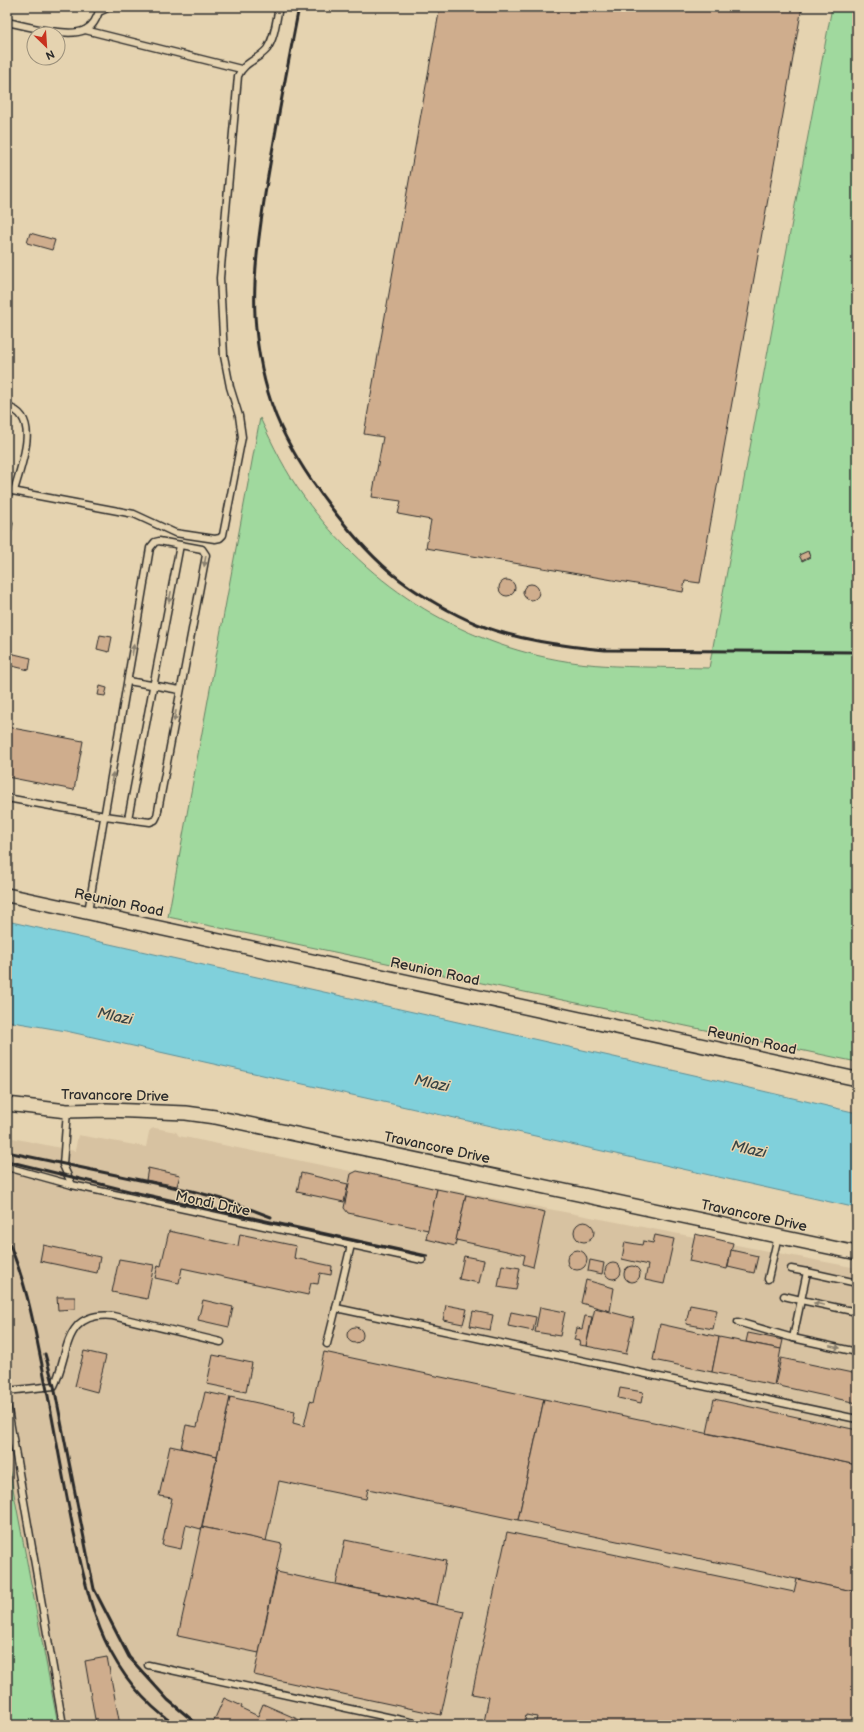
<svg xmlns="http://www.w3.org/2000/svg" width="864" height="1732" font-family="'Balsamiq Sans',sans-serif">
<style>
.built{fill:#d7c2a1}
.green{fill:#a0d99e;stroke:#668264}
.water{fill:#80d0db;stroke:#5e8e95}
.building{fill:#cfad8d;stroke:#2b2b2b}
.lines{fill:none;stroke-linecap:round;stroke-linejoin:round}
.lane-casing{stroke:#2b2b2b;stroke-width:9}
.street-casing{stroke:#2b2b2b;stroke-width:16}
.lane{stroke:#e5d3b0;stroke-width:6}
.street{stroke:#e5d3b0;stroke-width:13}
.rail{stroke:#2b2b2b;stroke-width:3}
.oneway{fill:#887f6e}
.labels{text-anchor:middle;stroke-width:3;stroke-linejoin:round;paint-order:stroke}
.street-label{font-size:14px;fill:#2b2b2b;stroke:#e5d3b0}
.water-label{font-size:15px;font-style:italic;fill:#384445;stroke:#e5d3b0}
</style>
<rect width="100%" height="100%" fill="#e5d3b0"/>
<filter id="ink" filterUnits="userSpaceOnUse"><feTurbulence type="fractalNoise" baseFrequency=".025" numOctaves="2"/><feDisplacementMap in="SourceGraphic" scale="8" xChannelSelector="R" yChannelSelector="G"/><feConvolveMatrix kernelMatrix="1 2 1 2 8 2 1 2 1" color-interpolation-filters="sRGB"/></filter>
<g filter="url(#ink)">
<polygon class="built" points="155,1128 176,1132 179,1136 355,1172 857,1268 857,1725 7,1725 7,1137 75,1151 78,1135 146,1147 149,1132 151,1129"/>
<g class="green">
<path d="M832,7H857V1062L168,917L260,418C273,445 286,473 304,497C369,588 468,649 579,663C622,668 666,667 709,668Z"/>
<polygon points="7,1457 58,1725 7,1725"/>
</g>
<polygon class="water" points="7,921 694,1075 857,1113 857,1208 66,1031 7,1021"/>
<g class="building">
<polygon points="440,7 802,7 700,583 685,581 683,592 426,548 431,520 398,514 401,501 372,497 383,437 364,434"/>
<polygon points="30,233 55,240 52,250 27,243"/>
<polygon points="808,551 810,557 802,561 799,555"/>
<circle cx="507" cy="588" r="8"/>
<circle cx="531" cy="592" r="8"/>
<polygon points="100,635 112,637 109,652 97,649"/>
<polygon points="10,653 31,658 29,670 8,665"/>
<polygon points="100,686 107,688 105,696 98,695"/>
<polygon points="7,727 83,741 74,790 7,777"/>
<polygon points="148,1168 180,1175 177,1186 146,1180"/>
<polygon points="357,1171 437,1189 428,1230 348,1213 344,1208 351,1174"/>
<polygon points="301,1173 348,1184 344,1202 297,1192"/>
<polygon points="437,1189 466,1195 455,1246 426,1239"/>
<polygon points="466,1195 545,1212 533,1267 523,1264 525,1255 456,1240"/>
<circle cx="584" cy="1232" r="10"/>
<polygon points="169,1231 238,1246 240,1234 296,1246 294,1258 332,1266 331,1275 320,1273 318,1284 311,1283 308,1295 182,1268 179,1283 155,1278 158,1265 161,1266"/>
<polygon points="695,1234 733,1243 727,1269 689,1261"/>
<polygon points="655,1235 674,1239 664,1284 645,1280 648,1265 622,1259 625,1242 642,1245 643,1241 653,1243"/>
<polygon points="43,1245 100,1257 97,1273 40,1261"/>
<circle cx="577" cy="1260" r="10"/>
<polygon points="731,1250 758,1256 754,1273 728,1267"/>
<polygon points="464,1256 484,1260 479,1283 459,1279"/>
<polygon points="119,1259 154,1265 147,1299 112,1292"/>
<polygon points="590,1260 604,1263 602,1274 588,1271"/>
<circle cx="613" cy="1271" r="8"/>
<polygon points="502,1265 520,1268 516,1290 498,1287"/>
<circle cx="632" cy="1274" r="8"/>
<polygon points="586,1280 614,1288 610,1311 581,1303"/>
<polygon points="57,1297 75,1297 75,1309 58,1310"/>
<polygon points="203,1300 233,1307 229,1327 198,1320"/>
<polygon points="446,1305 467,1309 463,1324 443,1320"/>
<polygon points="690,1305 717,1310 713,1329 686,1324"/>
<polygon points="540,1307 565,1312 560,1336 535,1332"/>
<polygon points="595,1308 634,1318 626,1354 586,1346"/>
<polygon points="473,1311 493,1315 490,1330 470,1326"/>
<polygon points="511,1312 536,1317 533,1331 508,1326"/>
<polygon points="585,1316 592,1317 586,1346 579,1345 580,1341 574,1340 577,1328 582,1329"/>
<polygon points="660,1324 719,1337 712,1372 653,1360"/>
<circle cx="355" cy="1335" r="8"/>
<polygon points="748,1333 783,1340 781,1349 746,1342"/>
<polygon points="719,1337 781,1349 774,1385 712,1372"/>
<polygon points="84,1351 106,1356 97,1392 75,1386"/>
<polygon points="324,1352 544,1399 518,1520 368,1489 366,1499 279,1481 266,1541 202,1527 230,1397 295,1411 293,1423 304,1426 310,1401 313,1402"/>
<polygon points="213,1355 252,1363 246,1392 207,1384"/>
<polygon points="781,1358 857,1374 857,1403 775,1385"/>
<polygon points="620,1388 643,1392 641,1403 618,1398"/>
<polygon points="205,1392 230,1397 217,1456 181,1448 186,1425 197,1427"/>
<polygon points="544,1399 857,1465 857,1592 518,1520"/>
<polygon points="714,1399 857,1430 857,1465 707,1433"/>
<polygon points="170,1446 217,1456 201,1529 186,1525 181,1549 162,1545 172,1498 159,1496"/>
<polygon points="202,1527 282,1544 259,1653 178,1636"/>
<polygon points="507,1532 794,1592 797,1579 857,1592 857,1725 535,1725 537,1717 526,1715 524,1725 499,1725 484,1722 489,1697 472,1694"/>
<polygon points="345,1540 446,1561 437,1605 336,1584"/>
<polygon points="277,1572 464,1611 441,1715 254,1675"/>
<polygon points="107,1657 120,1725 96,1725 85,1661"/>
<polygon points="224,1698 242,1706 241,1708 258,1716 263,1704 311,1725 212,1725"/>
</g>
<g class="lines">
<defs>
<g id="lane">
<polyline points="99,12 110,7"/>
<path d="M7,22C26,26 68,38 85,30C94,26 98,16 100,7"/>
<polyline points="85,30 241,69"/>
<path d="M7,407C43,416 20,467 14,491"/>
<path d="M7,490L134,514L175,533L215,539L220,538L223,535L242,437L239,416L230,387L224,356L220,278L238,76C244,62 258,60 267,49C275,37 276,21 279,7"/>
<polyline points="7,535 9,523"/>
<polyline points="128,681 180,690"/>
<polyline points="7,798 105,816 150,822 155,820 157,816 206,555 202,549 159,541 155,542 150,548 88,912"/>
<polyline points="128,819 180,545"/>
<polyline points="67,1111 63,1165 72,1185 422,1260"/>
<polyline points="7,1167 72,1185"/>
<polyline points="351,1245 336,1308 857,1419"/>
<polyline points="791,1269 807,1272"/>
<polyline points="768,1279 778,1236"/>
<polyline points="857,1283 807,1272 801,1300 857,1312"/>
<polyline points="784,1296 801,1300 793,1338 857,1352"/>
<polyline points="738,1322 793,1338"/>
<polyline points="327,1344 336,1308"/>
<path d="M7,1391L54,1386C70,1353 62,1311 113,1316L221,1342"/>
<polyline points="7,1404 63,1725"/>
<polyline points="148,1665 424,1725"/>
</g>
<g id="street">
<polyline points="7,895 857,1079"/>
<polyline points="7,1104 67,1111 107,1110 186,1113 215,1117 857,1253"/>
</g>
</defs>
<use href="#lane" class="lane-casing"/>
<use href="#street" class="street-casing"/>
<use href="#lane" class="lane"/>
<use href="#street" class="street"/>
<g class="rail">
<path d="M299,7C287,69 275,132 265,194C259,235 253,275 255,316C257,349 264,385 276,416C298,470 354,544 400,580C421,596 453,614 477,624C517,640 563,646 605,650L857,652"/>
<polyline points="7,1152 192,1191 226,1200 271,1217"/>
<polyline points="7,1161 133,1192 427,1256"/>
<path d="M7,1239C24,1276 32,1315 40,1355C52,1414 62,1474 74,1533C91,1611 105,1675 175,1725"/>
<polyline points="45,1354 54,1386 94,1589 129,1657 168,1700 198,1725"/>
</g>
</g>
<defs><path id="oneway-solid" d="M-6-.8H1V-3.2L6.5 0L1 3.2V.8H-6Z"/></defs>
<g class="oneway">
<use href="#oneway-solid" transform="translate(205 561) rotate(99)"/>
<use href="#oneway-solid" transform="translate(170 597) rotate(101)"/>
<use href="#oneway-solid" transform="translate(133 650) rotate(-81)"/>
<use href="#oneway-solid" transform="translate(175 716) rotate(100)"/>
<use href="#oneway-solid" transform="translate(112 778) rotate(-80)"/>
<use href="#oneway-solid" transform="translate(819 1304) rotate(-168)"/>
<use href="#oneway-solid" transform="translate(835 1347) rotate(12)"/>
</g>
</g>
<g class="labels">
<g class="street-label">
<text transform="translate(119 902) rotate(12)" y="5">Reunion Road</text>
<text transform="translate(435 971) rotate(12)" y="5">Reunion Road</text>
<text transform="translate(752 1040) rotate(12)" y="5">Reunion Road</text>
<text transform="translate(115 1095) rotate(1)" y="5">Travancore Drive</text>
<text transform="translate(437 1147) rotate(12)" y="5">Travancore Drive</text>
<text transform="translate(213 1203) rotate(12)" y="5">Mondi Drive</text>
<text transform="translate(754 1215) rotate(12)" y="5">Travancore Drive</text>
</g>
<g class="water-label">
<text transform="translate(115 1016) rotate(12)" y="5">Mlazi</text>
<text transform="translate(432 1083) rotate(12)" y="5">Mlazi</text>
<text transform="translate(749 1149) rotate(12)" y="5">Mlazi</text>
</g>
</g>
<rect width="864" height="1732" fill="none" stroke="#e5d3b0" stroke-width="24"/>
<rect x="12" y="12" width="840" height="1708" fill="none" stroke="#2b2b2b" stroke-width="1.5" filter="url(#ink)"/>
<g transform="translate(46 46) rotate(155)"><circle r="19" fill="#e5d3b0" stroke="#9b907b"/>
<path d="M0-3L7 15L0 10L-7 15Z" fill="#c8321e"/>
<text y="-6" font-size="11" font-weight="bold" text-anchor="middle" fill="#2b2b2b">N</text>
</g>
</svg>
